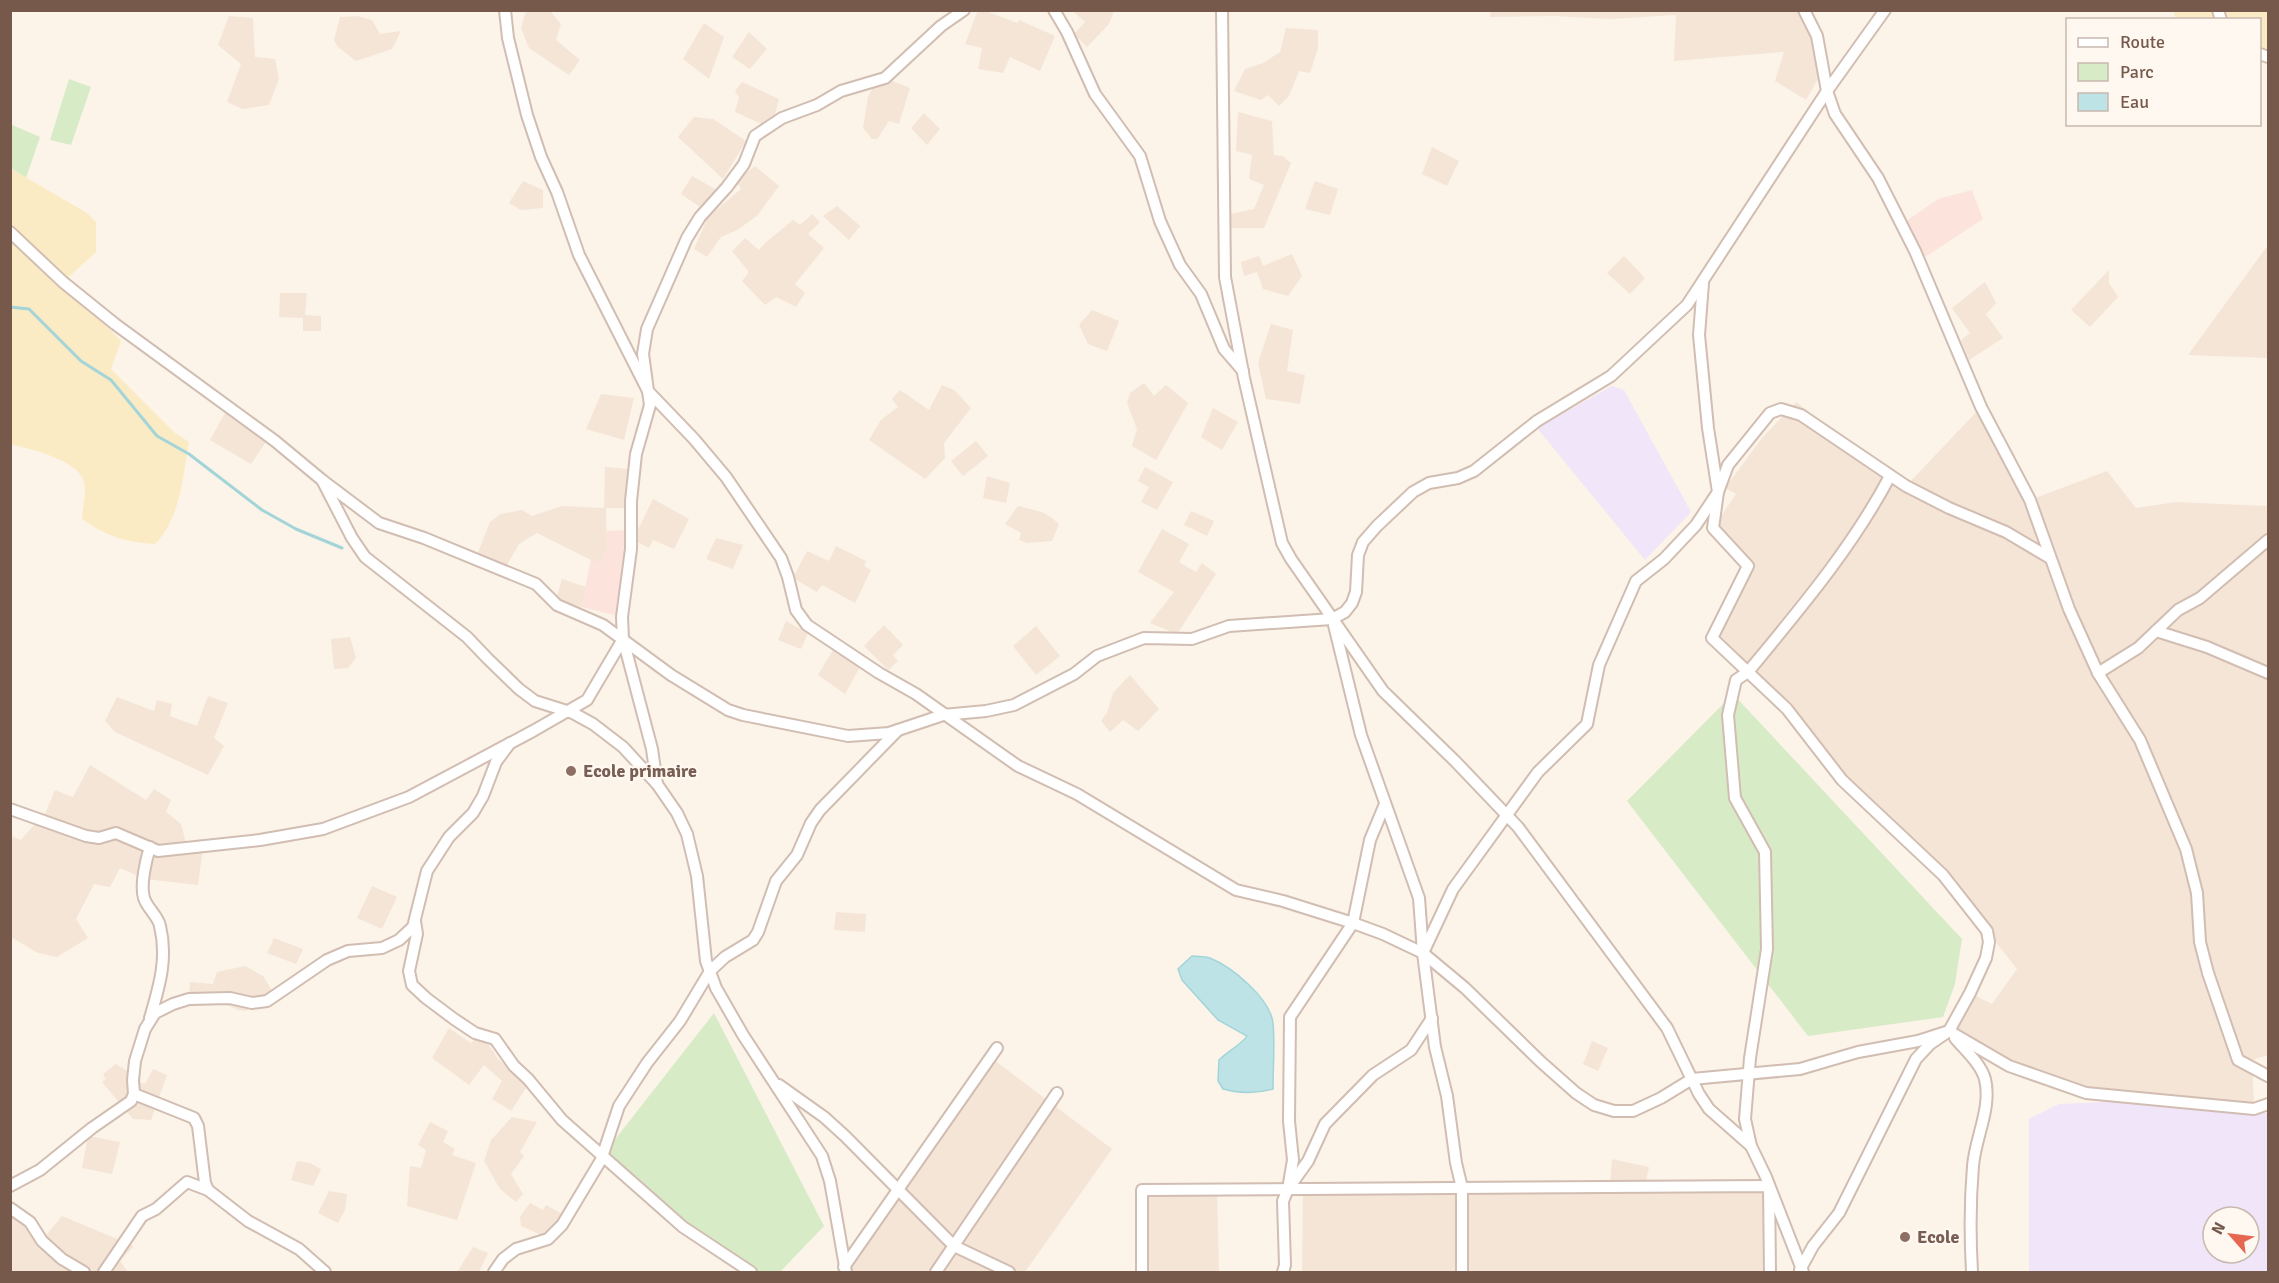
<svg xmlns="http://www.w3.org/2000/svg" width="2279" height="1283" font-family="Signika,sans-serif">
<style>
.residential{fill:#f4e5d7}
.commercial{fill:#fce4dd}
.education{fill:#f1e5f9;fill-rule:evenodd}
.green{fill:#d8ebc7}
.sand{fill:#fbebc5}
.water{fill:#bde3e7;stroke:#a3d4d8;stroke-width:1.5}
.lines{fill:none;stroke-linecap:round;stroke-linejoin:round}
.stream{stroke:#a3d4d8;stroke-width:3}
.minor-casing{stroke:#d1bdb1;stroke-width:14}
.minor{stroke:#fff;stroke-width:10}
.education-dot{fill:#8d6e63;stroke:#fff8f0;stroke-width:2}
.labels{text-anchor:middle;stroke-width:5;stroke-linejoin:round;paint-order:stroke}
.education-label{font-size:18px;font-weight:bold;fill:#785e54;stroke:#fff8f0;text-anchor:start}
</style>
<rect width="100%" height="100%" fill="#fcf4e9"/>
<g class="residential">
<polygon points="978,10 986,11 1017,23 1019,20 1055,36 1040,71 1010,57 1003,73 978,69 982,48 965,44"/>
<polygon points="1491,10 1804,11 1823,70 1806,100 1775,81 1784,52 1674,61 1676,15 1609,19 1554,16 1490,17"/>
<polygon points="528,11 550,11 561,24 556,40 580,60 569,75 529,48 521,28 525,14"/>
<polygon points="1073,11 1114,11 1109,24 1087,47 1074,34 1085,22"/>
<polygon points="229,16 253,18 255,57 275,59 279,79 269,105 242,109 227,102 241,64 218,45"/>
<polygon points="357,16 372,20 380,34 401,31 392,49 356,61 338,47 334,40 340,17"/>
<polygon points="704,23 724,37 709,79 683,59"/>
<polygon points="1286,28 1318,30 1318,48 1310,73 1299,71 1289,96 1279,106 1268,95 1261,100 1234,91 1245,69 1263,63 1280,52"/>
<polygon points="749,32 767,49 750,69 732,57"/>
<polygon points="885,78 910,88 899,124 889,121 877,139 872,139 863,128 868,97 876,80"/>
<polygon points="742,82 779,99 775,115 766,126 735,112 739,97 735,91"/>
<polygon points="1238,112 1272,121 1274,155 1283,156 1291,163 1264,228 1229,228 1230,214 1254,209 1264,185 1249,179 1252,155 1236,151"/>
<polygon points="924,113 940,129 927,145 911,128"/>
<polygon points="694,117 713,119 746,141 723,179 678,137"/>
<polygon points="1432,147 1459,161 1447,186 1422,174"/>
<polygon points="755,166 779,186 757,216 737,230 721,237 707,257 694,249 708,217 741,189 736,181"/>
<polygon points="692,176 715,189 703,209 681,194"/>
<polygon points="523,181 543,190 543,208 521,210 509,203"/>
<polygon points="1315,181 1338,189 1330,215 1305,209"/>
<polygon points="837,206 860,226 849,240 823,216"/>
<polygon points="812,214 820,222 808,234 824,248 795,284 805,293 796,307 776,297 765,305 742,281 749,272 732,251 745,238 759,250 765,243 793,220 800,225"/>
<polygon points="2268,245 2268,358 2188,355"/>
<polygon points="1292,254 1302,276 1288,296 1263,289 1257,272 1244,276 1241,262 1259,256 1263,266"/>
<polygon points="1624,256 1645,278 1630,294 1607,273"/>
<polygon points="2109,270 2109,283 2118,297 2090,327 2071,310"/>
<polygon points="1985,282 1996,303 1986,314 2003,338 1969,360 1961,340 1970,333 1952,308"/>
<polygon points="280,293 307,293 305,315 321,316 321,331 303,331 303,318 279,317"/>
<polygon points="1092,310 1119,321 1107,351 1088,344 1079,325"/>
<polygon points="1271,324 1293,330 1287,371 1305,375 1300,404 1266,399 1258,363"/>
<polygon points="1144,383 1154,396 1166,385 1188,403 1156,460 1132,446 1137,429 1127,403 1130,393"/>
<polygon points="942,385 954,390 971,408 944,443 945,458 925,479 869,440 881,420 898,407 892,399 900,390 929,410"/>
<polygon points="601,394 634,398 624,440 586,429"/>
<polygon points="1796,402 1906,486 1981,407 2030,500 2107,471 2136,508 2176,502 2268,506 2268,1055 2252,1060 2254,1109 2086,1093 2009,1066 1949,1031 1970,993 1992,1004 2017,969 1943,875 1842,780 1787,709 1712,638 1748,566 1713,528 1736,494 1725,488 1762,438"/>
<polygon points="1213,408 1238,422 1222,450 1201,437"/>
<polygon points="225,413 266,442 251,464 210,440"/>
<polygon points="976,441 988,456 963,476 951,461"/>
<polygon points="605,467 628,469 625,508 606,508 607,549 599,564 537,533 519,544 507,565 477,555 490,522 501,514 522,510 532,516 562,506 604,508"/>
<polygon points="1145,467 1173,482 1157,510 1141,502 1149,487 1138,481"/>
<polygon points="987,476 1010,483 1006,503 983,498"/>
<polygon points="653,499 689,519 674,549 653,540 649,548 633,540"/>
<polygon points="1018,506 1042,512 1052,518 1059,524 1052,541 1027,543 1019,540 1021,533 1005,524"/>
<polygon points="1191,511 1214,521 1207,536 1184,525"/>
<polygon points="1162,529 1189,544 1179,562 1196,572 1202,563 1216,574 1177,634 1150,623 1174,592 1138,572"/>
<polygon points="716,538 743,545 733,569 706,559"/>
<polygon points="836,546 866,561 864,566 871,570 855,603 822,585 817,592 793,578 807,551 829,561"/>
<polygon points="562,579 586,587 581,607 556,599"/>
<polygon points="786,621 808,633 801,649 778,640"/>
<polygon points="884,625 903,645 893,655 898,661 888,670 864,646"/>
<polygon points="1036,626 1060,656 1036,675 1013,646"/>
<polygon points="350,637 356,658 348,668 334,669 331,639"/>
<polygon points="833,650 860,667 845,694 818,675"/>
<polygon points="1130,675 1159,709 1138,731 1123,720 1110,732 1101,721 1107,713 1113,693"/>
<polygon points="208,696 228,703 214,738 224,746 208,775 115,732 105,721 117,697 154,711 157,700 172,704 170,716 197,726"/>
<polygon points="90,765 146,800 154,789 171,800 166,812 181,824 187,847 203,847 198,885 145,879 120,868 110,887 94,884 76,919 88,938 57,957 38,953 11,937 11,836 21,840 34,825 40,826 55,790 73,797"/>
<polygon points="372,886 397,897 382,929 357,918"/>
<polygon points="836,912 866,914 865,932 834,930"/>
<polygon points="274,938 303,949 296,964 267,953"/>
<polygon points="245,966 263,976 275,995 252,1003 247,1011 238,1010 211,998 189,999 190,982 213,984 217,972"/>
<polygon points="449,1028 471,1043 476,1038 490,1046 497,1058 528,1085 511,1111 492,1099 502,1081 484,1065 469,1085 432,1058"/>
<polygon points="1592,1041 1608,1048 1598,1071 1583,1064"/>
<polygon points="990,1057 1112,1149 1025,1272 840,1272"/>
<polygon points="116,1064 134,1075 133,1080 145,1084 153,1069 167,1075 151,1120 133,1119 102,1082 106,1079 103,1074"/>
<polygon points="512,1117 537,1122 520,1152 524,1156 511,1174 523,1194 516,1202 500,1189 484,1161 491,1140"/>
<polygon points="430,1122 448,1131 443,1142 455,1149 452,1155 476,1163 457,1220 407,1206 410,1166 421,1168 426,1150 418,1145"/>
<polygon points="88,1136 120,1142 112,1174 82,1168"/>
<polygon points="1612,1159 1649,1167 1645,1185 1610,1184"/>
<polygon points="297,1161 310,1163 321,1169 313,1186 291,1180"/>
<polygon points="1769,1186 1770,1272 1302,1272 1303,1189"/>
<polygon points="1217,1189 1219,1272 1142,1272 1142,1190"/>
<polygon points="329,1191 347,1194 345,1210 338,1223 318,1213"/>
<polygon points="530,1203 543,1210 546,1205 564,1215 561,1223 557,1221 544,1236 521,1226 520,1217"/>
<polygon points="10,1208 42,1240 62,1216 134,1246 120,1261 128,1272 11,1272"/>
<polygon points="473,1247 488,1253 479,1272 457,1272"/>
</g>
<g class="commercial">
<polygon points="1972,190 1983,219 1919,261 1902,224 1938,199"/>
<polygon points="631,530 622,617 581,607 591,559 599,563 607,549 605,531"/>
</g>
<g class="education">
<polygon points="1612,386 1624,390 1691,512 1645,560 1537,428"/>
<path d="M2130,1101L2268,1113V1272H2029V1119L2059,1104ZM2213,1217H2249V1253H2213Z"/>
</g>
<g class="green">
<polygon points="69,79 91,87 71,145 50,140"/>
<polygon points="10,124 40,137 26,178 11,168"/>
<polygon points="1733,694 1962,939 1955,984 1943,1017 1808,1036 1627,801"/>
<polygon points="714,1013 824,1226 780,1272 751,1272 602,1156"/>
</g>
<g class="sand">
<polygon points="2173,11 2268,11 2268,57 2262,55 2260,60 2260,20 2176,19"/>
<path d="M10,168L87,213L96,222V252L63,282L121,341L111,369L175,433L189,442C183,477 180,519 155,544C125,542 106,536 82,519C82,509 87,492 84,482C78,459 31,450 11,444Z"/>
</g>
<path class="water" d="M1192,956C1198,957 1204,956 1210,958C1232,967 1270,998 1273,1023C1275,1044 1273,1067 1273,1089C1256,1094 1241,1094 1223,1089L1218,1081L1219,1060C1227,1052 1243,1043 1247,1036L1218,1020L1182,980L1178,969Z"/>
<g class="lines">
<polyline class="stream" points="10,307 29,309 81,361 111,380 157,436 189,454 262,510 296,529 342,548"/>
<defs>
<g id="minor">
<polyline points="505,10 508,38 527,115 541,157 557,192 579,255 648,391 650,405 636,454 631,501 631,549 622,617 623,639 652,749 657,784"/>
<polyline points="964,10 941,26 885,78 841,91 817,105 782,118 755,136 744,164 727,187 700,217 687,238 647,329 643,354 648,391 694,439 726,477 781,558 788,577 796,610 807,625 879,673 916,694 1018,766 1077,794 1236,890 1283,901 1353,923 1383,934 1423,953 1465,988 1541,1062 1576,1093 1594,1105 1614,1111 1633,1111 1661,1098 1692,1079 1800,1069 1858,1052 1918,1041 1949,1031 2009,1066 2086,1093 2254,1109 2268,1104"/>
<polyline points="1054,10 1067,32 1095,94 1140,156 1160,221 1180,265 1201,294 1224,349 1243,371"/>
<polyline points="1222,10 1225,277 1244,378 1282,543 1291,559 1383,691 1455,761 1518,827 1667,1028 1699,1094 1709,1109 1751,1146 1766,1177 1803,1272"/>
<polyline points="1804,10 1817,36 1827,91 1835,114 1878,178 1915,251 1981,407 2030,500 2069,609 2098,673 2140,740 2186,849 2197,893 2200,942 2208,973 2238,1060 2268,1076"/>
<polyline points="2218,10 2221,20"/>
<polyline points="2260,54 2268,57"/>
<polyline points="10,232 63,282 115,324 275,441 322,480 352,538 365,557 467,637 488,659 519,689 535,701 573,713 593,724 623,747 657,784 677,813 687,834 697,876 706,961 716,988 743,1035 822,1156 830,1181 846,1272"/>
<polyline points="322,480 379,523 424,538 536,584 557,605 603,625 671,675 728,710 743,715 848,736 889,733 943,715 986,711 1014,705 1074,674 1097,656 1144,638 1192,639 1229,626 1332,619 1345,612 1352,603 1356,592 1358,555 1363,542 1377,526 1413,492 1429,483 1458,478 1474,471 1537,421 1611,376 1687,305 1827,91 1885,10"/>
<polyline points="1334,625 1361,735 1419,898 1423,953 1435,1047 1447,1096 1456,1163 1462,1188 1462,1272"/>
<polyline points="2156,631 2207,647 2268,673"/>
<polyline points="2098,673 2138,648 2178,610 2200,598 2268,540"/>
<polyline points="10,809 86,836 99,838 116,833 158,851 260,840 323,829 409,797 533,731 587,700 623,639"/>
<polyline points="415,921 417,934 409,971 412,985 426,998 454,1019 475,1033 495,1039 514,1066 528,1079 562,1120 683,1227 751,1272"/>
<polyline points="1423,953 1453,889 1538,772 1587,724 1599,665 1636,581 1664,559 1696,525 1718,492 1708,428 1699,335 1703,283"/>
<path d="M150,1018C159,987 168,959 160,926C158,916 147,908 144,898C140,885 146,860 150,847"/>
<path d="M1955,1038C1965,1050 1981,1064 1985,1079C1992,1108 1975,1138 1973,1166C1970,1201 1970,1237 1972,1272"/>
<polyline points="779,1085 824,1117 845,1136 954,1246 1009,1272"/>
<polyline points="134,1094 194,1118 198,1126 205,1183 208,1190 248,1221 299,1249 325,1272"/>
<path d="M1751,1146L1745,1119L1750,1058L1767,949L1765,852L1735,798L1728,715L1736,680L1748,672C1799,610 1852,548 1890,476"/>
<polyline points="10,1186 40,1170 92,1128 131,1101 134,1094 133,1080 135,1061 145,1029 155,1013 173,1004 189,999 230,998 252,1003 267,1001 327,960 348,951 382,948 399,940 413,927 427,871 449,837 473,813 483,796 496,762 510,743"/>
<polyline points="1288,1189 1293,1160 1289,1121 1290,1017 1353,923 1370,840 1385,804"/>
<polyline points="10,1208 30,1222 42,1241 62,1259 84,1272"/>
<polyline points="844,1267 997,1048"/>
<polyline points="1800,1270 1813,1246 1839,1213 1916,1059 1930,1044 1949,1031 1970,993 1986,958 1989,942 1987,931 1943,875 1842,780 1787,709 1712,638 1748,566 1713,528 1718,492 1728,465 1770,413 1781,409 1801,415 1906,486 1949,508 2006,532 2050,558"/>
<polyline points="104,1272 142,1216 156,1209 187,1182 208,1190"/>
<polyline points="494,1272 503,1259 516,1249 548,1239 562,1225 601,1160 619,1106 647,1063 680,1021 710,971 725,957 753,940 758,932 776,881 797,855 811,823 820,810 898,730"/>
<polyline points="936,1272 1057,1093"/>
<polyline points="1142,1272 1142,1190 1769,1186 1770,1272"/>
<polyline points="1283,1272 1285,1265 1283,1201 1288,1189 1308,1161 1325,1124 1373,1075 1411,1050 1432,1018"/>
</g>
</defs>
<use href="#minor" class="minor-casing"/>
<use href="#minor" class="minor"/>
</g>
<g class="education-dot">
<circle cx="571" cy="771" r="6"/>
<circle cx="1905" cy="1237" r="6"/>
</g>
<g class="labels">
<g class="education-label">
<text x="583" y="777">Ecole primaire</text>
<text x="1917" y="1243">Ecole</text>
</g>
</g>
<rect width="2279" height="1283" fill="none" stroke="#77594c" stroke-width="24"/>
<rect x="2066" y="18" width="195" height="108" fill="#fff8f0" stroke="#c9b8ae" stroke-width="1.5"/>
<rect x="2078" y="38" width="30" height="9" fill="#ffffff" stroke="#c9b8ae" stroke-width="1.5"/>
<text x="2120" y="48" font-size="18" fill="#77594c">Route</text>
<rect x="2078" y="63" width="30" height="18" fill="#d8ebc7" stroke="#c9b8ae" stroke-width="1.5"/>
<text x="2120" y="78" font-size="18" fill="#77594c">Parc</text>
<rect x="2078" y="93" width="30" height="18" fill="#bde3e7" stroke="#c9b8ae" stroke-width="1.5"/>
<text x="2120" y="108" font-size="18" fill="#77594c">Eau</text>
<g transform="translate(2231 1235) rotate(298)"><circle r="28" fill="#fff8f0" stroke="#c9b8ae" stroke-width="1.5"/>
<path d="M0-4.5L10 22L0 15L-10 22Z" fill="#e56750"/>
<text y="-9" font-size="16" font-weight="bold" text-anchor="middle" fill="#77594c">N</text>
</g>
</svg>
